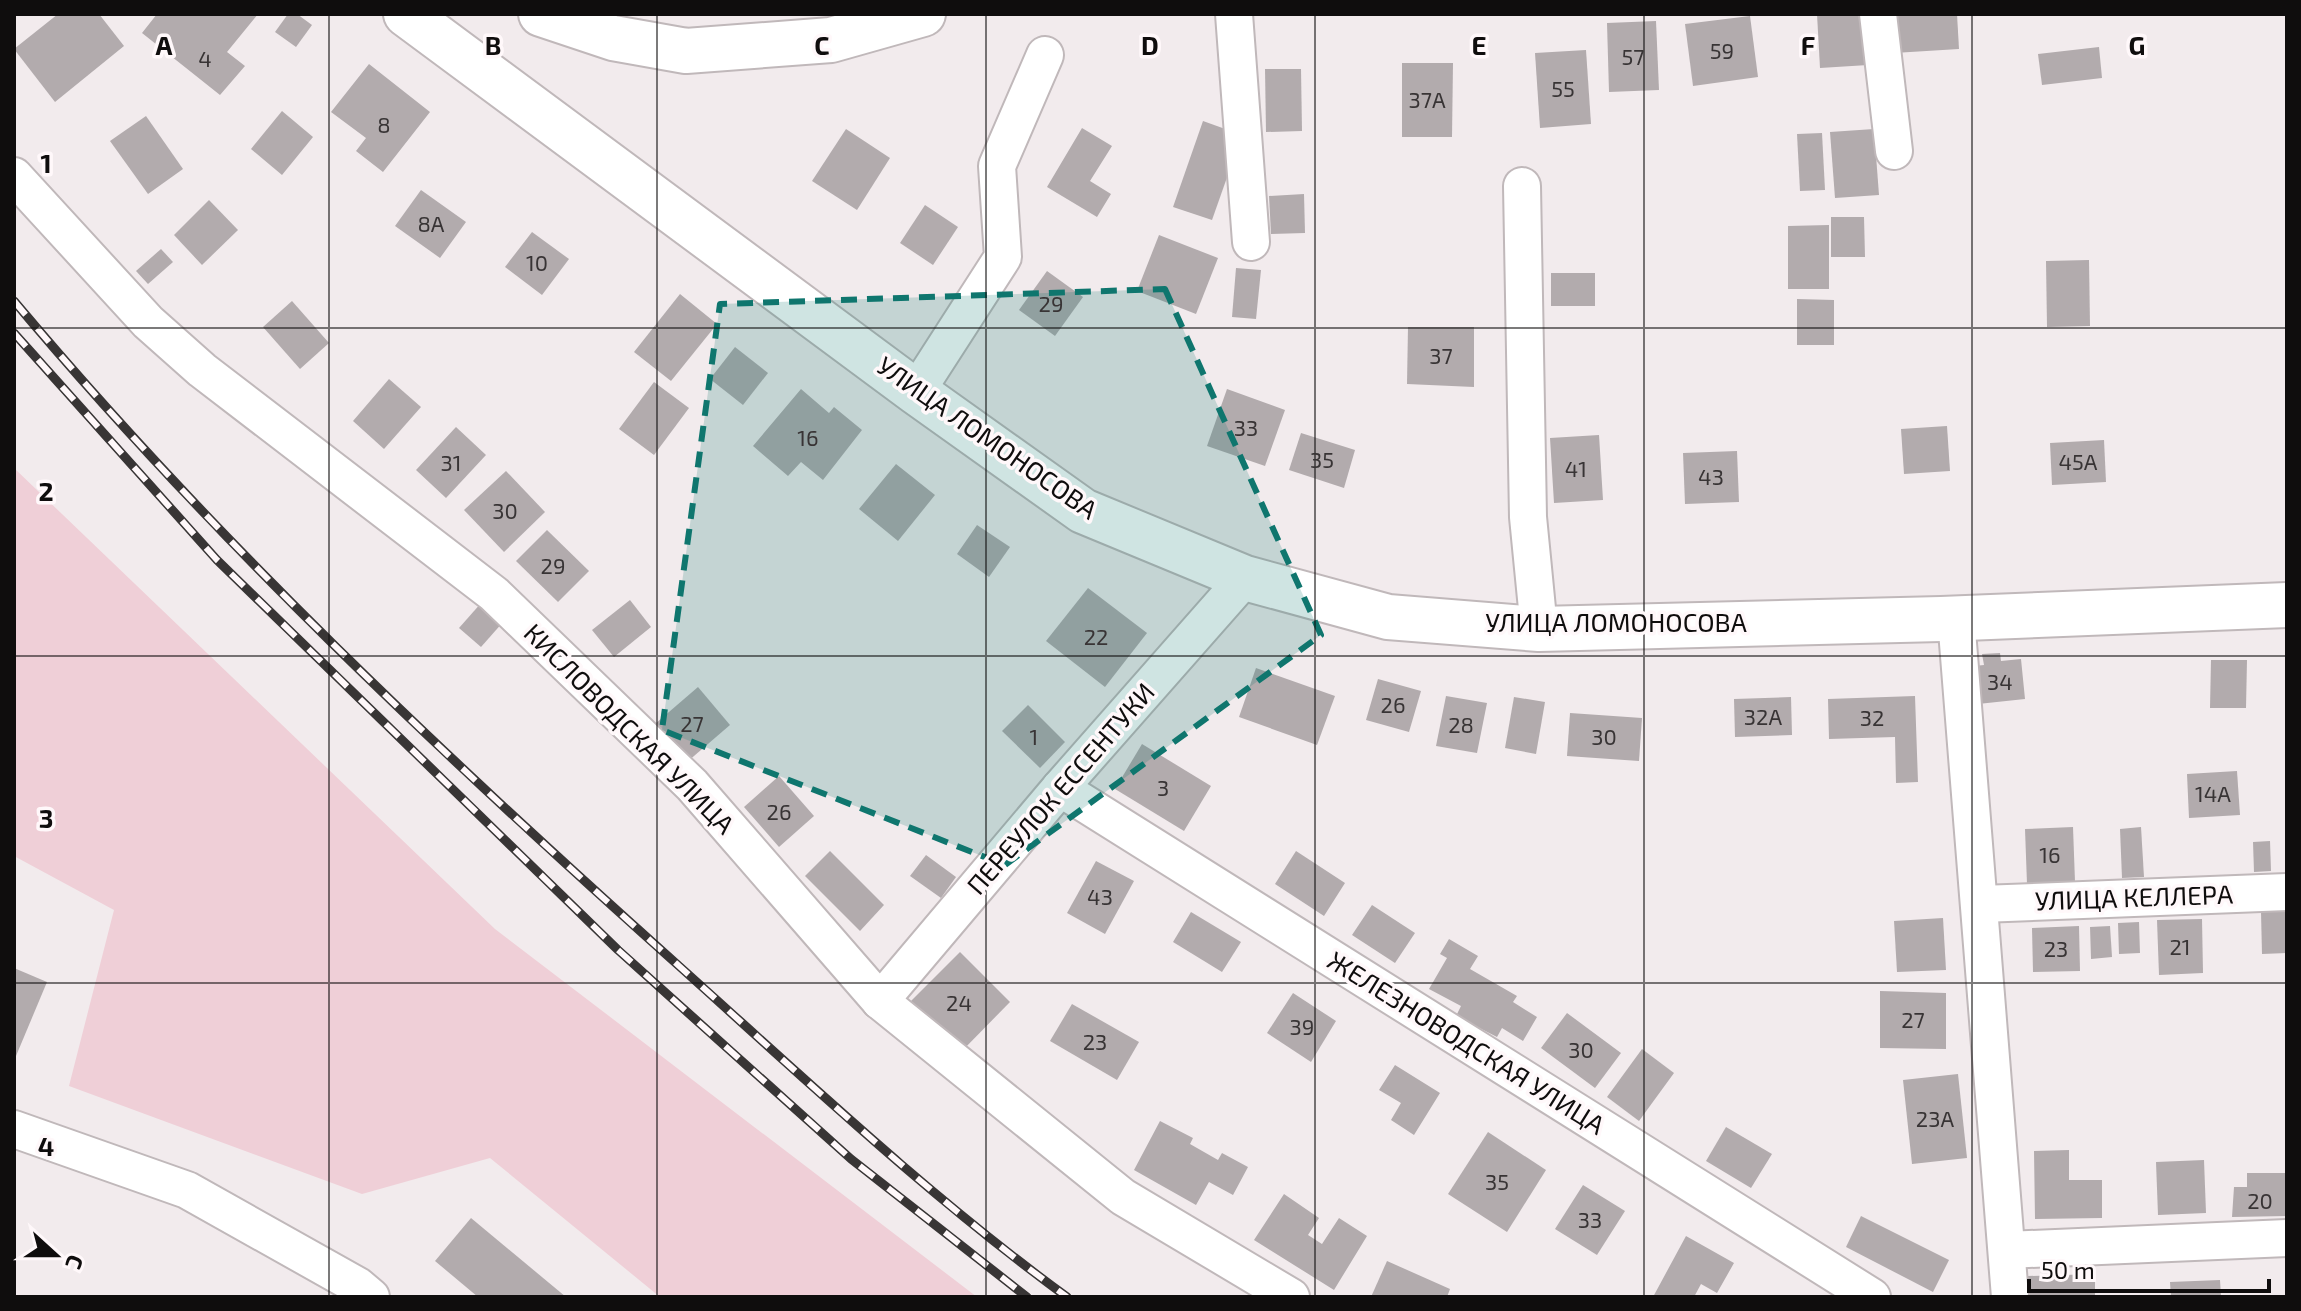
<svg xmlns="http://www.w3.org/2000/svg" width="2301" height="1311" font-family="'Exo 2',sans-serif">
<style>
.green{fill:#efcfd7}
.building{fill:#b2abad}
.lines{fill:none;stroke-linecap:round;stroke-linejoin:round}
.minor-casing{stroke:#c0b8ba;stroke-width:40}
.major-casing{stroke:#c0b8ba;stroke-width:48}
.minor{stroke:#fff;stroke-width:36}
.major{stroke:#fff;stroke-width:44}
.rail-casing{stroke:#383535;stroke-width:9}
.rail{stroke:#fff8fa;stroke-width:6;stroke-dasharray:18;stroke-linecap:butt}
.marked{fill:#0f766e;fill-opacity:0.2;stroke:#0f766e;stroke-width:6;stroke-dasharray:16 10;stroke-linejoin:round}
.grid{fill:none;stroke:#0f0d0d;stroke-width:2;stroke-opacity:0.55}
.labels{text-anchor:middle;stroke-width:7;stroke-linejoin:round;paint-order:stroke}
.number-label{font-size:22px;fill:#383435}
.street-label{font-size:26px;fill:#0f0d0d;stroke:#fff8fa}
.grid-label{font-size:26px;text-anchor:middle;font-weight:bold;fill:#0f0d0d;stroke:#fff8fa;stroke-width:7;stroke-linejoin:round;paint-order:stroke}
</style>
<rect width="100%" height="100%" fill="#f2ebed"/>
<polygon class="green" points="14,468 495,929 977,1297 660,1297 490,1158 362,1194 69,1086 114,910 14,856"/>
<g class="building">
<polygon points="58,14 99,14 124,46 55,102 14,49"/>
<polygon points="157,14 258,14 227,52 245,66 220,95 142,33"/>
<polygon points="288,14 297,14 312,25 296,47 275,32"/>
<polygon points="1817,14 1866,14 1868,65 1820,68"/>
<polygon points="1892,14 1957,14 1959,49 1894,53"/>
<polygon points="1750,16 1758,77 1693,86 1685,24"/>
<polygon points="1656,21 1659,90 1609,92 1607,23"/>
<polygon points="2099,47 2102,78 2042,85 2038,54"/>
<polygon points="1586,50 1591,124 1540,128 1535,53"/>
<polygon points="1402,63 1453,63 1452,137 1402,137"/>
<polygon points="369,64 430,112 383,172 356,151 366,138 331,112"/>
<polygon points="1265,69 1301,69 1302,131 1266,132"/>
<polygon points="282,111 313,137 282,175 251,149"/>
<polygon points="146,116 183,169 148,194 110,141"/>
<polygon points="1203,121 1242,135 1212,220 1173,207"/>
<polygon points="1082,128 1112,146 1090,181 1111,194 1097,217 1047,187"/>
<polygon points="846,129 890,158 857,210 812,181"/>
<polygon points="1874,129 1879,195 1835,198 1830,132"/>
<polygon points="1822,133 1825,190 1800,191 1797,134"/>
<polygon points="421,190 466,222 440,258 395,226"/>
<polygon points="1304,194 1305,233 1271,234 1269,196"/>
<polygon points="209,200 238,230 202,265 174,235"/>
<polygon points="925,205 958,227 933,265 900,243"/>
<polygon points="1831,217 1864,217 1865,257 1831,257"/>
<polygon points="1829,225 1829,289 1788,289 1788,226"/>
<polygon points="532,232 569,259 542,295 505,267"/>
<polygon points="1159,235 1218,258 1196,314 1137,291"/>
<polygon points="161,249 173,262 148,284 136,271"/>
<polygon points="2089,260 2090,326 2047,327 2046,261"/>
<polygon points="1236,268 1261,270 1256,319 1232,317"/>
<polygon points="1047,271 1083,297 1055,336 1019,310"/>
<rect x="1551" y="273" width="44" height="33"/>
<polygon points="680,294 717,324 671,381 634,352"/>
<polygon points="1797,299 1834,300 1834,345 1797,345"/>
<polygon points="292,301 329,343 300,369 263,327"/>
<polygon points="1408,327 1474,327 1474,387 1407,384"/>
<polygon points="735,347 768,373 743,405 710,379"/>
<polygon points="389,379 421,407 384,449 353,421"/>
<polygon points="654,382 689,408 654,455 619,429"/>
<polygon points="801,389 829,413 834,407 862,430 823,480 801,462 788,476 753,446"/>
<polygon points="1227,389 1285,410 1265,466 1207,446"/>
<polygon points="1947,426 1950,471 1904,474 1901,429"/>
<polygon points="456,427 486,455 446,498 416,470"/>
<polygon points="1301,433 1355,450 1344,488 1289,470"/>
<polygon points="1599,435 1603,500 1554,503 1550,438"/>
<polygon points="2104,440 2106,482 2052,485 2050,443"/>
<polygon points="1737,451 1739,502 1685,504 1683,453"/>
<polygon points="896,464 935,495 898,541 859,509"/>
<polygon points="506,471 545,512 504,552 464,510"/>
<polygon points="977,525 1010,547 989,577 957,554"/>
<polygon points="547,530 589,571 558,602 516,561"/>
<polygon points="1088,588 1147,633 1105,687 1046,641"/>
<polygon points="630,600 651,627 614,657 592,630"/>
<polygon points="482,602 504,621 481,647 459,628"/>
<polygon points="2000,653 2001,661 2021,659 2025,699 1978,704 1974,666 1984,665 1982,654"/>
<polygon points="2211,660 2247,660 2246,708 2210,708"/>
<polygon points="1256,668 1335,696 1317,745 1239,717"/>
<polygon points="1378,679 1421,691 1409,732 1366,720"/>
<polygon points="698,687 730,725 687,762 655,724"/>
<polygon points="1446,696 1487,703 1477,753 1436,746"/>
<polygon points="1915,696 1918,782 1896,783 1895,737 1829,739 1828,699"/>
<polygon points="1514,697 1545,702 1536,754 1505,748"/>
<polygon points="1791,697 1792,735 1735,737 1734,699"/>
<polygon points="1028,705 1065,742 1040,768 1002,731"/>
<polygon points="1570,713 1642,718 1639,761 1567,756"/>
<polygon points="1142,744 1211,786 1184,831 1115,789"/>
<polygon points="2237,771 2240,815 2189,818 2187,774"/>
<polygon points="779,776 814,816 779,847 744,807"/>
<polygon points="2073,827 2075,882 2027,884 2025,829"/>
<polygon points="2141,827 2144,877 2122,878 2120,829"/>
<polygon points="2270,841 2271,871 2254,872 2253,842"/>
<polygon points="830,851 884,905 860,931 805,876"/>
<polygon points="1296,851 1345,883 1324,916 1275,884"/>
<polygon points="926,855 956,877 941,898 910,876"/>
<polygon points="1096,861 1134,881 1105,934 1067,913"/>
<polygon points="1372,905 1415,933 1395,963 1352,935"/>
<polygon points="2287,911 2287,953 2262,954 2261,912"/>
<polygon points="1191,912 1241,942 1222,972 1173,942"/>
<polygon points="1943,918 1946,970 1897,972 1894,921"/>
<polygon points="2202,919 2203,973 2159,975 2157,920"/>
<polygon points="2139,922 2140,953 2119,954 2118,923"/>
<polygon points="2079,926 2080,971 2033,972 2032,928"/>
<polygon points="2110,926 2112,957 2091,959 2090,927"/>
<polygon points="1449,939 1478,956 1470,969 1517,996 1513,1002 1537,1017 1523,1041 1502,1028 1497,1037 1456,1016 1461,1006 1429,989 1447,958 1440,954"/>
<polygon points="960,952 1010,1002 959,1054 909,1003"/>
<polygon points="14,968 47,982 16,1056 14,1055"/>
<polygon points="1880,991 1946,993 1946,1049 1880,1048"/>
<polygon points="1293,993 1336,1021 1311,1062 1267,1033"/>
<polygon points="1072,1004 1139,1042 1117,1080 1050,1041"/>
<polygon points="1567,1013 1621,1053 1595,1088 1541,1048"/>
<polygon points="1642,1049 1674,1073 1639,1121 1607,1097"/>
<polygon points="1395,1065 1440,1093 1414,1135 1391,1120 1401,1103 1379,1090"/>
<polygon points="1958,1074 1967,1158 1912,1164 1903,1080"/>
<polygon points="1160,1121 1193,1138 1190,1144 1218,1160 1222,1153 1248,1167 1233,1195 1209,1182 1196,1205 1134,1170"/>
<polygon points="1726,1127 1772,1154 1751,1188 1706,1161"/>
<polygon points="1488,1132 1546,1170 1507,1232 1448,1194"/>
<polygon points="2069,1150 2069,1180 2102,1180 2102,1218 2035,1219 2034,1151"/>
<polygon points="2204,1160 2206,1213 2158,1215 2156,1162"/>
<polygon points="2247,1173 2287,1173 2287,1216 2232,1217 2234,1187 2247,1187"/>
<polygon points="1583,1185 1625,1211 1597,1255 1555,1229"/>
<polygon points="1284,1194 1319,1218 1308,1235 1322,1244 1339,1218 1367,1236 1334,1290 1254,1240"/>
<polygon points="1861,1216 1949,1260 1933,1292 1846,1247"/>
<polygon points="471,1218 566,1297 478,1297 435,1261"/>
<polygon points="1686,1236 1734,1263 1717,1293 1701,1284 1694,1297 1653,1297"/>
<polygon points="1387,1261 1450,1289 1447,1297 1371,1297"/>
<polygon points="2095,1274 2095,1297 2028,1297 2028,1276"/>
<polygon points="2220,1280 2221,1297 2171,1297 2170,1282"/>
</g>
<g class="lines">
<defs>
<g id="minor">
<polyline points="1234,14 1251,242"/>
<polyline points="1878,14 1894,151"/>
<polyline points="14,176 148,322 202,370 494,594 692,785 880,1001 1123,1197 1291,1297"/>
<polyline points="1522,186 1528,517 1539,629"/>
<polyline points="916,392 1003,257 997,166 1045,55"/>
<polyline points="1956,618 2010,1297"/>
<polyline points="1060,788 1872,1297"/>
<polyline points="1981,904 2287,892"/>
<polyline points="880,1001 1060,788 1245,578"/>
<polyline points="14,1129 187,1190 358,1286 371,1297"/>
<polyline points="2007,1250 2287,1238"/>
</g>
<g id="major">
<polyline points="406,14 916,392 1083,511 1245,578 1388,617 1539,629 1941,619 2287,605"/>
<polyline points="541,14 613,38 686,51 831,40 923,14"/>
</g>
</defs>
<use href="#minor" class="minor-casing"/>
<use href="#major" class="major-casing"/>
<use href="#minor" class="minor"/>
<use href="#major" class="major"/>
<defs>
<g id="rail">
<path d="M14,301C216,542 445,757 679,966C805,1079 930,1197 1067,1297"/>
<polyline points="14,333 217,560 618,950 851,1159 1027,1297"/>
</g>
</defs>
<use href="#rail" class="rail-casing"/>
<use href="#rail" class="rail"/>
</g>
<path class="marked" d="M1165,289L1321,635L1005,865L662,730L720,304Z"/>
<path class="grid" d="M329,14V1297M657,14V1297M986,14V1297M1315,14V1297M1644,14V1297M1972,14V1297M14,328H2287M14,656H2287M14,983H2287"/>
<g class="labels">
<g class="number-label">
<text x="1722" y="59">59</text>
<text x="1633" y="65">57</text>
<text x="205" y="67">4</text>
<text x="1563" y="97">55</text>
<text x="1427" y="108">37А</text>
<text x="384" y="133">8</text>
<text x="431" y="232">8А</text>
<text x="537" y="271">10</text>
<text x="1051" y="312">29</text>
<text x="1441" y="364">37</text>
<text x="1246" y="436">33</text>
<text x="808" y="446">16</text>
<text x="1322" y="468">35</text>
<text x="2078" y="470">45А</text>
<text x="451" y="471">31</text>
<text x="1576" y="477">41</text>
<text x="1711" y="485">43</text>
<text x="505" y="519">30</text>
<text x="553" y="574">29</text>
<text x="1096" y="645">22</text>
<text x="2000" y="690">34</text>
<text x="1393" y="713">26</text>
<text x="1763" y="725">32А</text>
<text x="1872" y="726">32</text>
<text x="692" y="732">27</text>
<text x="1461" y="733">28</text>
<text x="1034" y="745">1</text>
<text x="1604" y="745">30</text>
<text x="1163" y="796">3</text>
<text x="2213" y="802">14А</text>
<text x="779" y="820">26</text>
<text x="2050" y="863">16</text>
<text x="1100" y="905">43</text>
<text x="2180" y="955">21</text>
<text x="2056" y="957">23</text>
<text x="959" y="1011">24</text>
<text x="1913" y="1028">27</text>
<text x="1302" y="1035">39</text>
<text x="1095" y="1050">23</text>
<text x="1581" y="1058">30</text>
<text x="1935" y="1127">23А</text>
<text x="1497" y="1190">35</text>
<text x="2260" y="1209">20</text>
<text x="1590" y="1228">33</text>
</g>
<g class="street-label">
<text transform="translate(987 438) rotate(35)" y="9">УЛИЦА ЛОМОНОСОВА</text>
<text x="1616" y="632">УЛИЦА ЛОМОНОСОВА</text>
<text transform="translate(629 729) rotate(45)" y="9">КИСЛОВОДСКАЯ УЛИЦА</text>
<text transform="translate(1061 789) rotate(-49)" y="9">ПЕРЕУЛОК ЕССЕНТУКИ</text>
<text transform="translate(2134 898) rotate(-2)" y="9">УЛИЦА КЕЛЛЕРА</text>
<text transform="translate(1466 1043) rotate(32)" y="9">ЖЕЛЕЗНОВОДСКАЯ УЛИЦА</text>
</g>
</g>
<g class="grid-label">
<text x="164" y="55">A</text>
<text x="493" y="55">B</text>
<text x="822" y="55">C</text>
<text x="1150" y="55">D</text>
<text x="1479" y="55">E</text>
<text x="1808" y="55">F</text>
<text x="2137" y="55">G</text>
<text x="46" y="173">1</text>
<text x="46" y="501">2</text>
<text x="46" y="828">3</text>
<text x="46" y="1156">4</text>
</g>
<rect width="2301" height="1311" fill="none" stroke="#0f0d0d" stroke-width="32"/>
<g transform="translate(56 1255) rotate(111)" stroke="#fff8fa" stroke-width="6" paint-order="stroke">
<path d="M0-6L14 30L0 20L-14 30Z" fill="#0f0d0d"/>
<text y="-12" font-size="22" font-weight="bold" text-anchor="middle" fill="#0f0d0d">С</text>
</g>
<path d="M2029 1279v12h240v-12" fill="none" stroke="#0f0d0d" stroke-width="4"/>
<text x="2041" y="1279" font-size="24" fill="#0f0d0d" stroke="#fff8fa" stroke-width="6" paint-order="stroke">50 m</text>
</svg>
